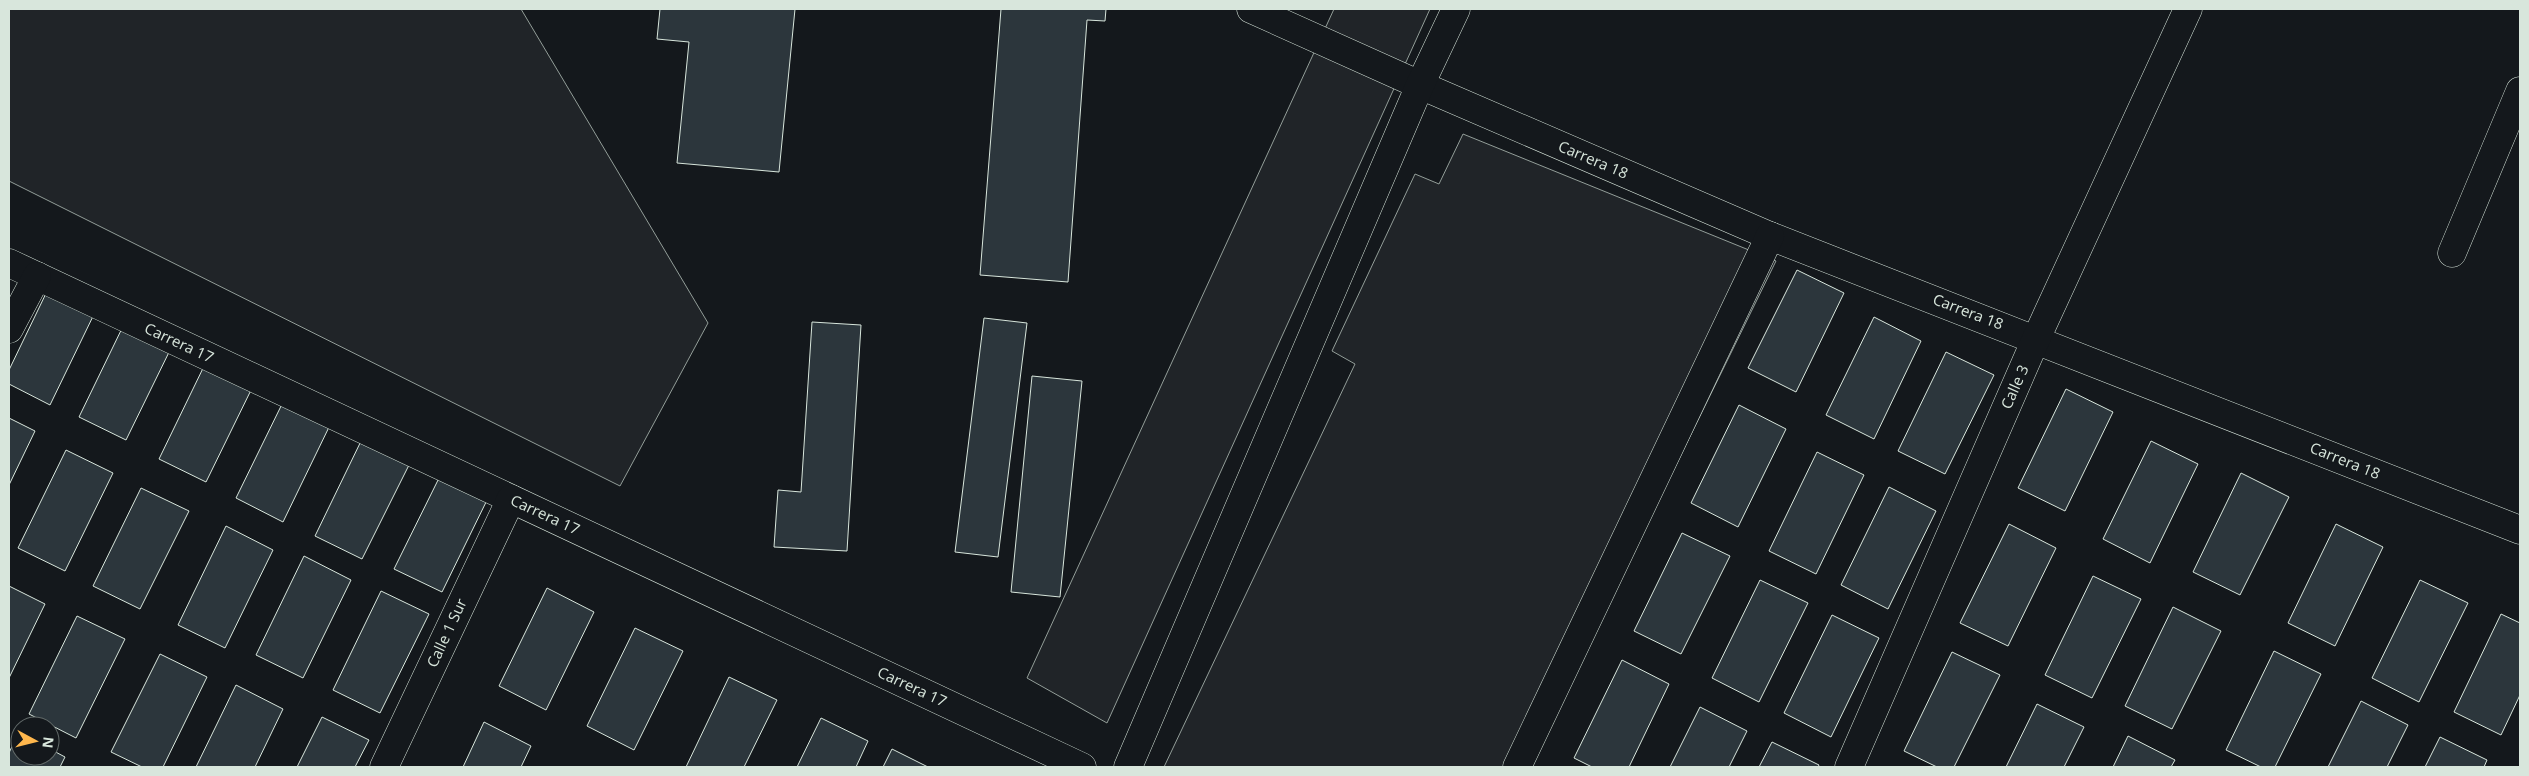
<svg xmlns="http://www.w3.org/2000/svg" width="2529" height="776" font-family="'Open Sans',sans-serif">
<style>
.green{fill:#202428;stroke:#939e99}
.building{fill:#2c363c;stroke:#d8e6dc}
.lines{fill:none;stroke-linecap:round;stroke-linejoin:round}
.street-casing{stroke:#d8e6dc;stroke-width:29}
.street{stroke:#14181c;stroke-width:28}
.labels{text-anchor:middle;stroke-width:4;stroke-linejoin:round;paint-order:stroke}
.street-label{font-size:15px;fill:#d8e6dc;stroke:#14181c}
</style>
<rect width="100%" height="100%" fill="#14181c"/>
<g class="green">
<polygon points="9,9 521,9 708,323 620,486 9,181"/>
<polygon points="1334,9 1430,9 1107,723 1027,678"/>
<polygon points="1463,134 1776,261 1528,767 1164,767 1355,364 1332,351 1415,174 1439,184"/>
</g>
<g class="building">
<polygon points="660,9 795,9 779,172 677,163 689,42 657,39"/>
<polygon points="1001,9 1106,9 1105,21 1087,20 1068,282 980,275"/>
<polygon points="1797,270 1844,293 1796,392 1748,368"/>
<polygon points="51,283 98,306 50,405 9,384 9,370"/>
<polygon points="1874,317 1921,341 1874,439 1826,415"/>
<polygon points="127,318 174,342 126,440 79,417"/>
<polygon points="984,318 1027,323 998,557 955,552"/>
<polygon points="812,322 861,325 847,551 774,547 778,490 801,492"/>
<polygon points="1946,352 1994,375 1945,474 1898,451"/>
<polygon points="207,360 254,384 206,482 159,459"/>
<polygon points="1032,376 1082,381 1060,597 1011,592"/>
<polygon points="2066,389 2113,412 2065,511 2018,488"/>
<polygon points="284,400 331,423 283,522 236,498"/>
<polygon points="1739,405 1786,429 1738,527 1691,503"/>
<polygon points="9,418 35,431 9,485"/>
<polygon points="363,437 411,461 362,559 315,536"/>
<polygon points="2151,441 2198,464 2150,563 2103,539"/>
<polygon points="66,450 113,473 65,571 18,548"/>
<polygon points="1817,452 1864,475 1816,574 1769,551"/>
<polygon points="443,470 490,494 442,592 394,569"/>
<polygon points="2241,473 2289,497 2240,595 2193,572"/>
<polygon points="1889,487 1936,511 1888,609 1841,585"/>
<polygon points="141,488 189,511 140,609 93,586"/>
<polygon points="2009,524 2056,548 2008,646 1960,623"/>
<polygon points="2336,524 2383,547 2335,646 2288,623"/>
<polygon points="226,526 273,550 225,648 178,625"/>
<polygon points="1682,533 1730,556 1681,654 1634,631"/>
<polygon points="304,556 351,580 303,678 256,655"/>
<polygon points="2093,576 2141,599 2092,698 2045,675"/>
<polygon points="1760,580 1808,603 1759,702 1712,678"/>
<polygon points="2420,580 2468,603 2419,702 2372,678"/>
<polygon points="9,586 45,604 9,678"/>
<polygon points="547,588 594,612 546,710 499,686"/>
<polygon points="381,591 429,614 380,713 333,690"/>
<polygon points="2173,607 2221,631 2172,729 2125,706"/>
<polygon points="2501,614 2520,623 2520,695 2501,735 2454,712"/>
<polygon points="1832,615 1879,638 1831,737 1784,713"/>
<polygon points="77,616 125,639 76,738 29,714"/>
<polygon points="635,628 683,651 634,750 587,726"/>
<polygon points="2274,651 2321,674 2275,767 2261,767 2226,750"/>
<polygon points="1952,652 2000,675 1954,767 1937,767 1904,751"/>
<polygon points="160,654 207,677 163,767 142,767 111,752"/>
<polygon points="1622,660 1669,684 1629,767 1592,767 1574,758"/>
<polygon points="729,677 777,700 744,767 686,767"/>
<polygon points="236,685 283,709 255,767 196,767"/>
<polygon points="2361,701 2408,725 2387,767 2328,767"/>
<polygon points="2037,704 2084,727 2064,767 2006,767"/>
<polygon points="1700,707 1747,731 1729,767 1670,767"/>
<polygon points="322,717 369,740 355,767 297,767"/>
<polygon points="821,718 868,741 856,767 797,767"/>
<polygon points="484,722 531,746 521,767 463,767"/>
<polygon points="18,733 20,756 50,756 50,749 65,757 60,767 9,767 9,753"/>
<polygon points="2128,736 2175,760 2171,767 2113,767"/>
<polygon points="2440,737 2487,760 2484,767 2425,767"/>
<polygon points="1772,742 1819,765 1818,767 1759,767"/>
<polygon points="892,749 928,767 883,767"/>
</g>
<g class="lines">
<defs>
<g id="street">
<polyline points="1251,9 1420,85 1770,236 2520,530"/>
<polyline points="2452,253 2520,91"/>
<polyline points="9,263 1082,767"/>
<polyline points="9,329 37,276"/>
<polyline points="384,767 511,499"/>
<polyline points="1128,767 1420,85 1456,9"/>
<polyline points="1517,767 1770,236"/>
<polyline points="1849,767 2036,339 2188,9"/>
</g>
</defs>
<use href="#street" class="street-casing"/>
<use href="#street" class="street"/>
</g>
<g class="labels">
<g class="street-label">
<text transform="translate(1593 160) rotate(23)" y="5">Carrera 18</text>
<text transform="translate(1968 312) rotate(21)" y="5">Carrera 18</text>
<text transform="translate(179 343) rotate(25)" y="5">Carrera 17</text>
<text transform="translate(2015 387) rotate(-66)" y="5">Calle 3</text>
<text transform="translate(2345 461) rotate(22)" y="5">Carrera 18</text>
<text transform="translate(545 515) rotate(25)" y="5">Carrera 17</text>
<text transform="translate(447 633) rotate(-65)" y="5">Calle 1 Sur</text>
<text transform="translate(912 687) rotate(25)" y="5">Carrera 17</text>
</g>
</g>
<rect width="2529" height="776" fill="none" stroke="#d8e6dc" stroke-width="20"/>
<g transform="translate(35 741) rotate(97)"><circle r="24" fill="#14181c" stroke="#626a69"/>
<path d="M0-4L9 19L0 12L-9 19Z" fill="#ffb74d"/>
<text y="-8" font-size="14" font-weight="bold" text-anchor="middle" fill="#d8e6dc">N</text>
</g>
</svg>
